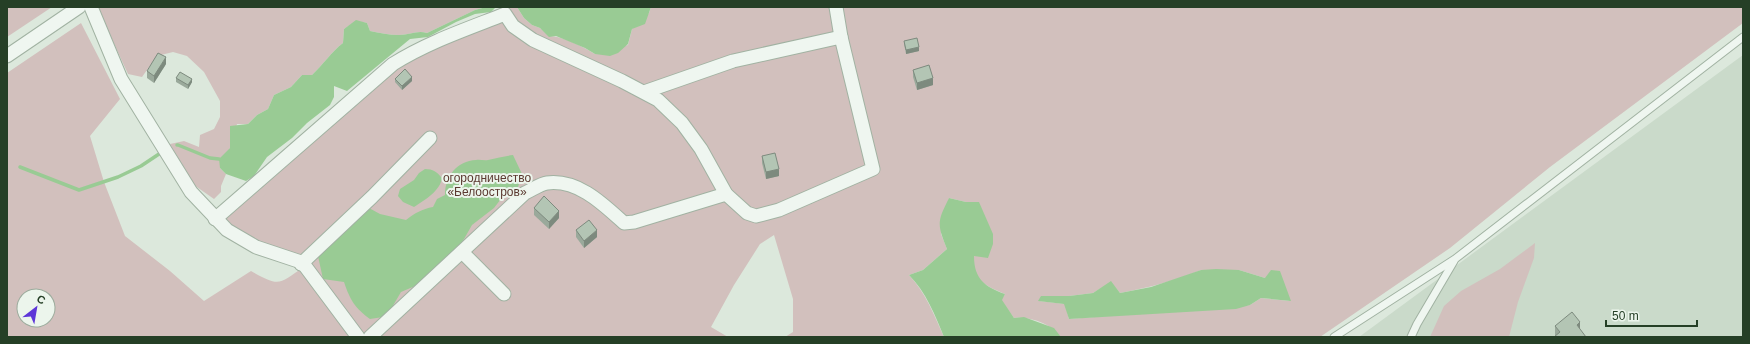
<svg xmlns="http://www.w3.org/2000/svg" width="1750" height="344" font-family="Helvetica,sans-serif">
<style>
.built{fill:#cadaca}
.green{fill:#d2c0bd;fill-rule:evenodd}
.water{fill:#99cb94}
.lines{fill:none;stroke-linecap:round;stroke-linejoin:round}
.stream{stroke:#99cb94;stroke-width:3.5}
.service-casing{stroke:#a1b2a2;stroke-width:9}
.minor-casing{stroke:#a1b2a2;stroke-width:15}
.service{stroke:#eff6f0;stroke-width:7}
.minor{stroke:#eff6f0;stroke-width:13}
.wall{fill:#9aa99b}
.shaded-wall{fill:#7d8a7e}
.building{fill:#b3c5b4;stroke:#7d8a7e}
.labels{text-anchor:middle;stroke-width:4;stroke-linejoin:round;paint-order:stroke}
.park-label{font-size:12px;fill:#5c3a31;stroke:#ecf5ec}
</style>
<rect width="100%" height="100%" fill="#dce8dc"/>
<polygon class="built" points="1743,55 1743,337 1359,337"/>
<g class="green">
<polygon points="7,7 52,7 7,37"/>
<path d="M97,7H486L475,10L427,33C417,30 410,35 399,35C389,35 380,33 370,31L367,23L356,21L344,29L343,43C331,52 323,65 312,75H302L291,87L274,95L268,109L257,115L248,124H237L230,148L220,168L226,174L221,186V192L214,199L194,185L170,144L184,141L199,147L200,135L214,129L220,117V101L204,72L187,56L173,52L157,56L142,77L128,74Z"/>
<path d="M503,7H517L524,18L532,25L540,28L549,36C562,36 584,47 595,54L628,45L632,29L649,13L651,7H1743V23L1550,167L1450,248L1320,337H1061C1051,324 1031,316 1014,318L1001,300L1005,294C996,290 982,285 977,276C969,261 977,220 979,202H966L949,198L941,234L947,249L923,270L909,275C926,293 934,315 944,337H785L793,332V299L774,235L760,244L734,285L711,327L728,337H7V73L81,23L120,99L90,136L104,182L125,236L170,271L204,301L251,271C280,287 278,285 305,266L267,252L216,218L393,64L504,13ZM1201,270H1239L1265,278L1290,301L1261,298L1250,305L1069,319L1065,304L1039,301L1042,296H1069L1093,293L1111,282L1120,293C1147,288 1175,281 1201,270ZM24,296H48V320H24Z"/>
<polygon points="1535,243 1534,258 1518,302 1509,337 1430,337 1444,306 1461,291 1500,269"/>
</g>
<g class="water">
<path d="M486,7H496L491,12L475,14L456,22L428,37L410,39L347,91L334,86V97L330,105L307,123L292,138L267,157L254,176L246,181L226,174L220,168L219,159L230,148V126L248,124L257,115L268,109L274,95L291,87L302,75H312C323,65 331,52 343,43L344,29L356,20L367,23L370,31C380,33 389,35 399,35C410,35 417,30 427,33L475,10Z"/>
<polygon points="517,7 651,7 645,24 632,29 628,44 618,53 610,56 595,54 585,48 556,36 549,37 540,28 532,25 524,18"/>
<path d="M513,155L522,174L518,187L504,195L494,208L472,225L464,239L453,254L415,286L401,292L391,309L383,317L370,319C355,308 350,300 344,282L323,279L318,256L369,208L380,214L406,220C415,213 422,209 433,207L437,199L445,195C445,176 457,161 476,160C480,159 484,161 488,160C497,158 505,156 513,155Z"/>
<path d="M425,169C433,169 437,172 442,178C440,191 425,200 414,207L403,202L398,196L400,189L414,180L419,173Z"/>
<path d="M949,198L966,202H979L993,234V244L988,258L974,256C974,279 985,287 1005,294L1002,300L1014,318L1024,317L1054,328L1061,337H944C935,315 926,292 909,275L923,270L947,249C937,224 937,222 949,198Z"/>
<polygon points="1216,269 1239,270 1265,278 1271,270 1280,271 1291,301 1261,298 1250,305 1236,309 1069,319 1064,304 1038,301 1041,296 1069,296 1093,293 1111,281 1120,293 1151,287 1201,270"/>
</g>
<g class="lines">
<g class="stream">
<polyline points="177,145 178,145 210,158 219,159"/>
<polyline points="20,167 79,190 118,177 141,166 159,154"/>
</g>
<defs>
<g id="service">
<polyline points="1334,337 1455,259 1743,37"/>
<polyline points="1411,337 1417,324 1454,261"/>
</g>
<g id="minor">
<polyline points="91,7 121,79 191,192 227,230 256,247 298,261 305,266 358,337"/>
<polyline points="7,56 79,7"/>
<polyline points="644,92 733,61 841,37"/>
<path d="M215,219L393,64C428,42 467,29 505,14L513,26L533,40L622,81L658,100L682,123L701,149L726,194L747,213L756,216L779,210L873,169L841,37L836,7"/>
<polyline points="462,252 504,294"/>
<polyline points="301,264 372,197 430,138"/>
<path d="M370,337L525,193C532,190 540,184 547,183C578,179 603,204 624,223L634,222L726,194"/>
</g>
</defs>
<use href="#service" class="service-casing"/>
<use href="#minor" class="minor-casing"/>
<use href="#service" class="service"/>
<use href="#minor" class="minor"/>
</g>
<g class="wall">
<polygon points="904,41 919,51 906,54 904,44"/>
<polygon points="166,64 154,83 147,78 147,71"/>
<polygon points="913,70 933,85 917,90 913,77"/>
<polygon points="176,78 192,82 188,89 176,82"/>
<polygon points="395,79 412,81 402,90 395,82"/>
<polygon points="762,156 779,176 766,179 762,163"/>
<polygon points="534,208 559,218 549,229 534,215"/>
<polygon points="576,230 597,237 584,248 576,237"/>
<polygon points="1580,322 1555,336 1555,326"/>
</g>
<g class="shaded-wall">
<polygon points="919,47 919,51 906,54 906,50"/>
<polygon points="166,57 166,64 154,83 154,76"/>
<polygon points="412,77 412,81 402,90 402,86"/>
<polygon points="933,78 933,85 917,90 917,83"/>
<polygon points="192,79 192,82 188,89 188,85"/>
<polygon points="779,169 779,176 766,179 766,172"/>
<polygon points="559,211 559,218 549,229 549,222"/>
<polygon points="597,230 597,237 584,248 584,241"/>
<polygon points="1580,322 1580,332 1577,325"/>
</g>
<g class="building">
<polygon points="917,38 919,47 906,50 904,41"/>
<polygon points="158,53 166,57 154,76 147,71"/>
<polygon points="929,65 933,78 917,83 913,70"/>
<polygon points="405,69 412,77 402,86 395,79"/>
<polygon points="180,72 192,79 188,85 176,78"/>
<polygon points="775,153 779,169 766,172 762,156"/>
<polygon points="544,196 559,211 549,222 534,208"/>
<polygon points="589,220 597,230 584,241 576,230"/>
<polygon points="1572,312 1580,322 1577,325 1586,337 1554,337 1560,332 1555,326"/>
</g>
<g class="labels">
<g class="park-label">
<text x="487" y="182">огородничество<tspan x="487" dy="14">«Белоостров»</tspan></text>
</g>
</g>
<rect width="1750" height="344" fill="none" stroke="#253f26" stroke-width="16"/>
<g transform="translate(36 308) rotate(31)"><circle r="19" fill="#ecf5ec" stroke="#9cac9d"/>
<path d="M0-3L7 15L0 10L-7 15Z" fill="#5e36d8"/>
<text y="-6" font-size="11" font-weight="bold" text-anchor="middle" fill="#253f26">С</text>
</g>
<path d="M1606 320v6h91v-6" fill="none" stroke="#253f26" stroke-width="2"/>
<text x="1612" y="320" font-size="12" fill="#253f26" stroke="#ecf5ec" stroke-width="3" paint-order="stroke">50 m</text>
</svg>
